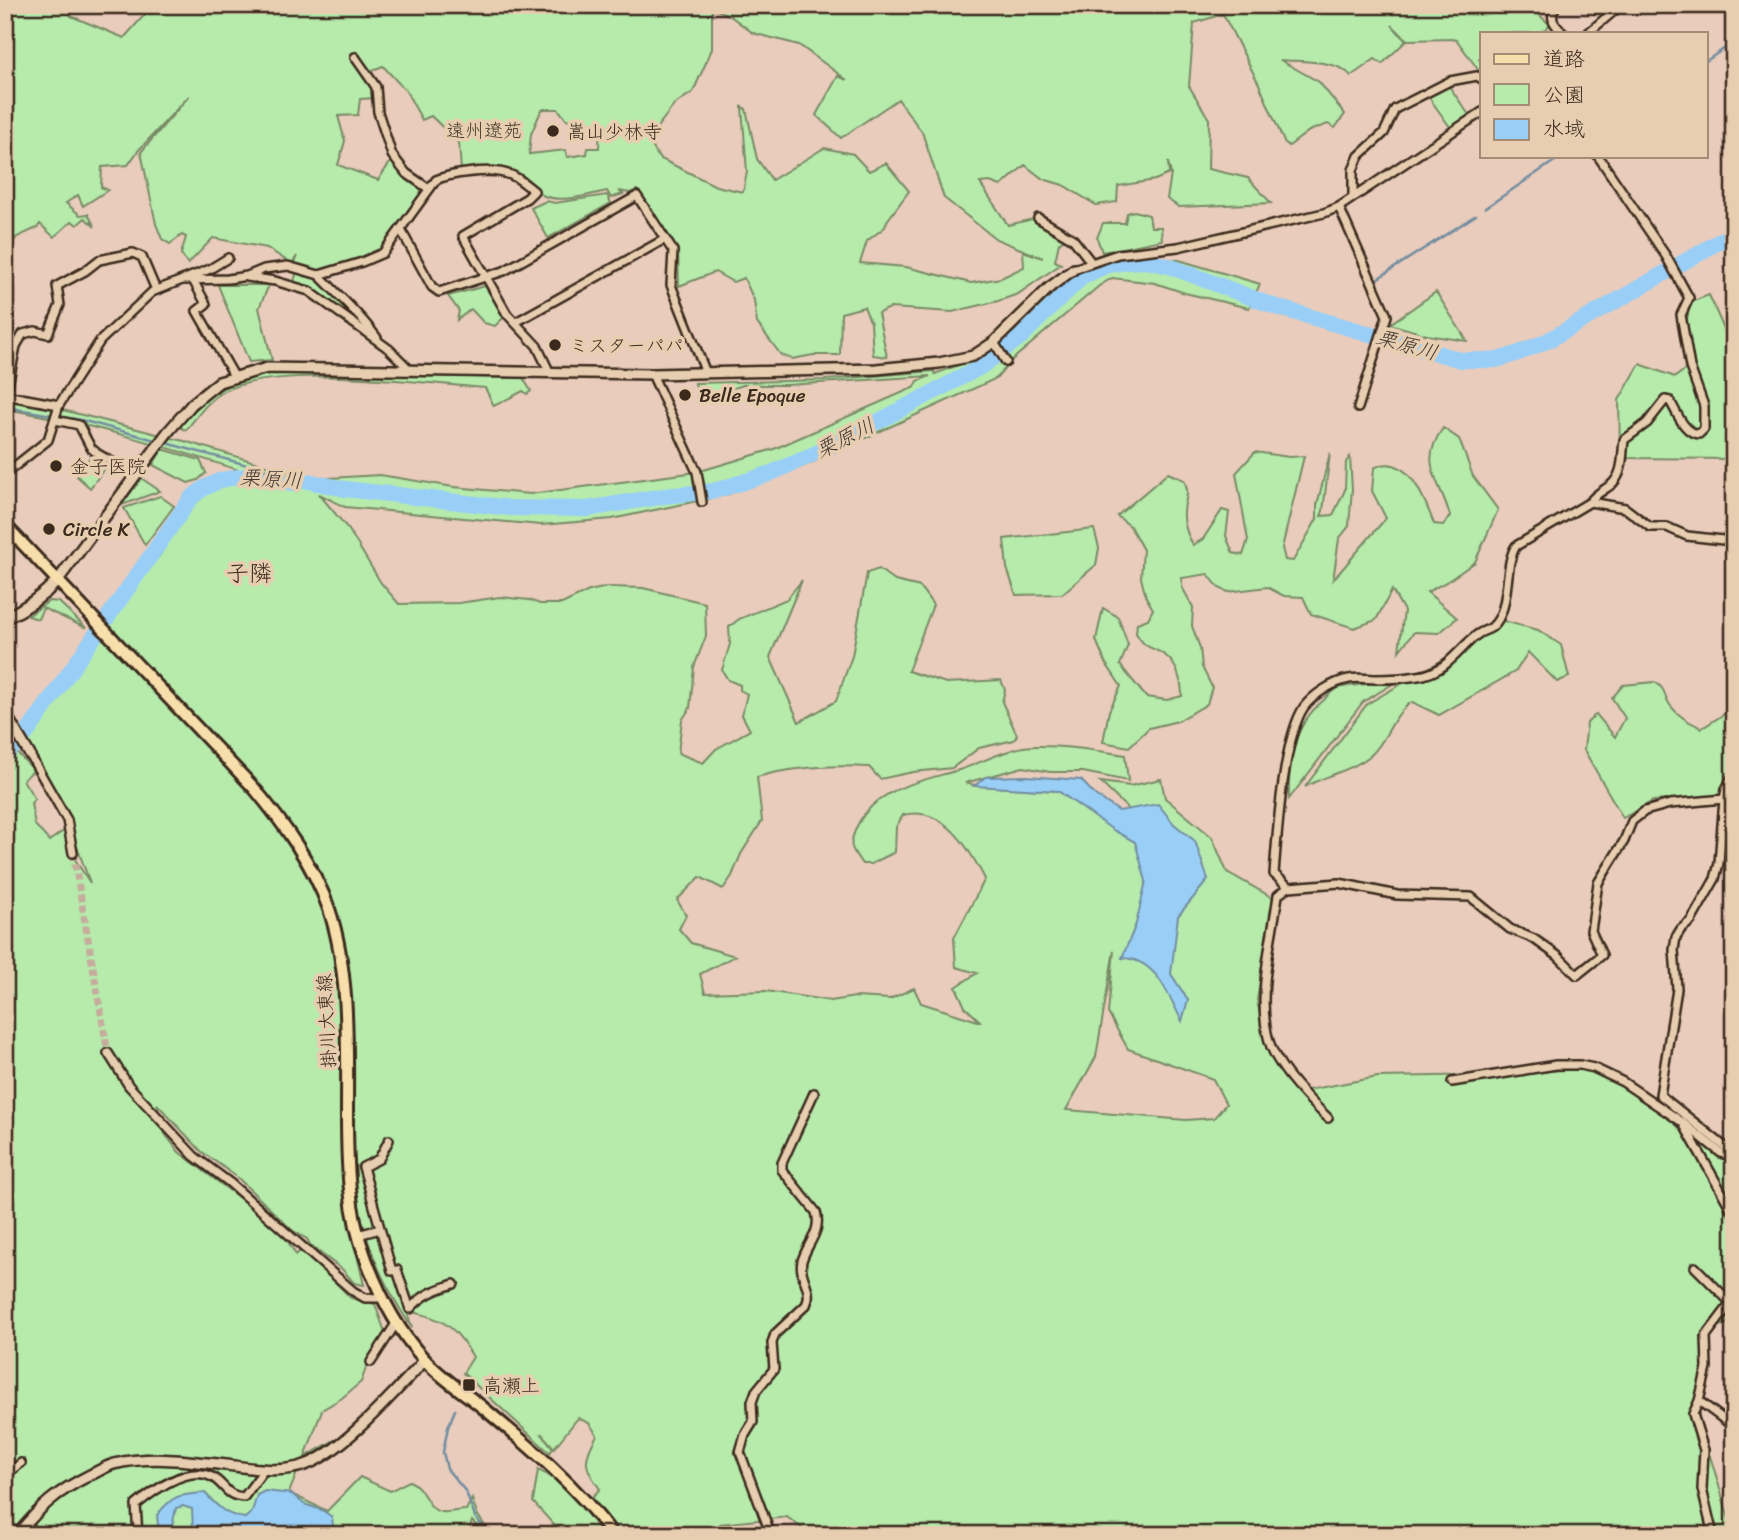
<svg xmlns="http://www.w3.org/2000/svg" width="1739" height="1540" font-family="Sriracha,'Klee One',sans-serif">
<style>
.green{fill:#b6ebac;stroke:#788a65;stroke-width:2;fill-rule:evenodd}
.water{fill:#99cff7;stroke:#738da0;stroke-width:2}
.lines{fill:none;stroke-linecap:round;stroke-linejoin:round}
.stream{stroke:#738da0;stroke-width:2.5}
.river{stroke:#99cff7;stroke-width:16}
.minor-tunnel{stroke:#c6ac9c;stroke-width:7;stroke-dasharray:7 3.5;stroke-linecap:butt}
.minor-casing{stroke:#3b2a1e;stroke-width:12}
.tertiary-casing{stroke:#3b2a1e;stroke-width:14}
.secondary-casing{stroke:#3b2a1e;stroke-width:15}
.primary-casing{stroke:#3b2a1e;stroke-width:16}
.minor{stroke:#e8ceb0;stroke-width:7}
.tertiary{stroke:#e8ceb0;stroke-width:9}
.secondary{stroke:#e8ceb0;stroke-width:10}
.primary{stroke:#f8deab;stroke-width:10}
.poi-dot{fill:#3b2a1e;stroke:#e8ceb0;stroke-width:2.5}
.labels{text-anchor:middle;stroke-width:7;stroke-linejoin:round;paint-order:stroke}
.park-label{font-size:19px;fill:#473d2c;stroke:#e8ceb0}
.poi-label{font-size:19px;fill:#3b2a1e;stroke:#e8ceb0;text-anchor:start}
.street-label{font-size:19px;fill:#3b2a1e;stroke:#e8ceb0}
.water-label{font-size:21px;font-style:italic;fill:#443a34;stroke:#e8ceb0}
.quarter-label{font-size:23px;fill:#3b2a1e;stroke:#e8ceb0}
</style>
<rect width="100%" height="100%" fill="#e9ccbc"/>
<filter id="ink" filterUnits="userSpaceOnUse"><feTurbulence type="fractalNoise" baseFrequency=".0143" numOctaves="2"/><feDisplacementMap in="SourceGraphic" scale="14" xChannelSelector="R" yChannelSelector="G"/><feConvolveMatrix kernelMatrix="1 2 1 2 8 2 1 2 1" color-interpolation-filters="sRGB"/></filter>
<g filter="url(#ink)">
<g class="green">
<path d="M5,5H71V16L124,38L147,12L172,5H1529L1550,25L1540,33H1482V57L1479,59L1482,65V75L1456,39L1407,40L1392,25L1406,41L1382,64L1375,59L1351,76C1338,59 1300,62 1280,60L1319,82L1345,114L1335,128L1328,124L1309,131L1289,146L1284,142L1259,84L1223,14L1194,23L1189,86L1209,119L1208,169L1248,178L1271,203L1179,207L1167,199L1171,174L1168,162L1169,174L1155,180L1118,186L1117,202L1096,205L1063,185L1043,179L1025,165L1001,186L990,182L980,183L1008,225L1033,219L1064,239L1059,243L1055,261L1061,264L1018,294L998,301L952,312L890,308L878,313L887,357L873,355L871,323L864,307L841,313L840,355H813L792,359L781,355L757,323L754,300L744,278L733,282L715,272L679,286L678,249L637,190L630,193L619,191L623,194L611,198L607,191C587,195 561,204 542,195C530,189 519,176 505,172C492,169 475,171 461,170L459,143L431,116L422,120L406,91L383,66L367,72L376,87L377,98L360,99L358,115L338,116L345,141L338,165L378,180L394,157L426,187L415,209L384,252L319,275L292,267L297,256L292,264L267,248L213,238L188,264L181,254L186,237L182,235L170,244L162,239L156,224L141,152L189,96L138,151L128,165L102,167L101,187L108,190L83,206L78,195L66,203L80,215L88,214L95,227L85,218L77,225L72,221L54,237L40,224L37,228L17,237L5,251ZM712,8L729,15L753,33L799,45L847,80L838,76L816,115L841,138L898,99L922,132L944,198L996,239L1043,258L1023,251L1024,267L1001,278L971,283L906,267L860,263L867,241L885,227L887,221L909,191L886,163L869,171L853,154L824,148L772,180L757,159L746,109L742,107L747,172L743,192L716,186L659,158L648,139L675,104L693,92L712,49ZM544,109H558L566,119L600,127L599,148H588L587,154L567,157L566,150L529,154L531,134L541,111Z"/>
<polygon points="1449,86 1469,115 1450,127 1428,96"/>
<polygon points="607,195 611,203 548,238 531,208 546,201 555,203"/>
<polygon points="1134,211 1149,215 1151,227 1161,227 1162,240 1102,252 1097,238 1103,223 1125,223 1127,213"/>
<path d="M1125,257L1179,260L1260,284L1249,308L1185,293L1155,283L1112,278L1099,286L1012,360L997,378L804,466L726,495L612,519L541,525L345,507L319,494L349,530L381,583L399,604L459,603L500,597L529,600L540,604H562L589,591L608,587L643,588L705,603L706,636L694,667L690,708L682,720L678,753L703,763L716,749L750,730L742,715L747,694L740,690V685L728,680L722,670L730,644L729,627L739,619L787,599L802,580L770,657L799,722L836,701L852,656L867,573L879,569L895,581L920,587L933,605L908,671L946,683L1001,680L1005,690L1002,702L1017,735L1014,740L979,748L952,768L913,772L880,779L869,767C832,765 792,767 757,777L762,821L741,854L732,876L723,889L700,877L677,900L686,915L679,929L691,943L735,956L700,974L705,993L766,991L831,1001L855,997L890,999L914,988L921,1003L981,1022L965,1007L956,987L977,973L956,967L954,938L985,879C969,848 944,805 903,815L896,827L895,852L871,864H862C850,847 848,846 857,826C877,786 924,781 962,769C982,762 1003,751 1023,747C1049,743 1099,751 1125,755L1128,781L1083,772H1050L1023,767L965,783L980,786L1058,791L1125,836L1128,809L1100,782L1130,786L1161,779L1165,798L1212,837L1227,872L1273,898L1257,1000L1267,1049L1297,1092L1378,1077L1490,1075L1594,1068L1613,1072L1658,1106L1678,1127L1728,1161L1734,1159V1321L1703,1332L1705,1379L1689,1412L1704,1449L1710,1456L1734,1535H811L787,1517L720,1524L718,1535H621L592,1497L600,1489C583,1466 583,1460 597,1435L589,1423L578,1418L554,1448L541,1433L553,1448L550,1453L463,1373L473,1357C456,1328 446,1319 412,1312L394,1272L412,1328C379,1277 365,1245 355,1186L347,1193L348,1216L364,1285L354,1283L343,1270L311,1246L307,1239L292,1230L238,1178L201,1151L157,1104L165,1134L179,1152L255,1210L287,1240L296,1255L302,1249L351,1298L375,1304L386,1335L369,1360L361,1382L342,1398L322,1410L305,1457L336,1439L309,1459L302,1460L289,1493L327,1511L360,1477L390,1491L409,1481C425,1486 426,1511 442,1512C450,1513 459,1510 466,1510L472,1499L477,1514L491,1535H486L472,1521L467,1535H5V742H12L17,753L34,770L23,780L35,799L31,803L35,825L49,841L65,830L71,853L90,883L70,827L25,743L62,687L96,643L117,607L160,555L176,527L207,489L233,479L292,487C198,457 104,425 5,409V399L51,407L184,441L312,479L380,475L454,487L530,494L697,472L774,449L915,387L918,381L930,376L787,385H743L699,400L695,383L825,380L934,371L935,374L982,356L1016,331L1062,285L1087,267ZM1114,950L1108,1013L1128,1049L1213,1079L1226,1104L1214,1118L1186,1120L1066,1110L1096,1057Z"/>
<polygon points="297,271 317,276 349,310 346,316 311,290 294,282"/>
<polygon points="218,285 269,285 259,308 272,360 249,362"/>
<polygon points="485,286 504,317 495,326 484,323 471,309 457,320 459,311 448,296"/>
<polygon points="1436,292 1467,341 1427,335 1390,324"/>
<polygon points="1709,295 1726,334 1734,343 1734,459 1624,458 1620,450 1619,400 1640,364 1675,377 1690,366 1687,319 1691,302"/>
<path d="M276,373L523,378L531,391L527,394L523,391L494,406L485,388C424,383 274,363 223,392C208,400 197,417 186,430L179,427C209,393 229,379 276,373Z"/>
<path d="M1443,428L1459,439L1473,476L1498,510L1475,562L1448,581L1427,592L1457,618L1439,633L1414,632L1399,651L1404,611L1392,590L1376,620L1354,628L1311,614L1303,597L1284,596L1267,587L1228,592L1219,588L1208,574L1182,578V587L1193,607L1192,626L1200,648L1202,667L1212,687L1207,704L1178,721L1149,728L1129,747L1103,742L1109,711L1121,686L1105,662L1096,640L1103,608L1118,617L1128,645L1120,665L1146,697L1167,700L1182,696C1182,683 1177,664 1166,656C1152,645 1147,652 1136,633L1137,623L1148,619L1153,609L1146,597L1141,578L1143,550L1130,526L1117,516L1168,473L1184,480C1191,496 1184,498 1184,513C1183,524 1188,536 1193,545L1203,539L1222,510L1229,512L1226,536L1233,553L1243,555L1248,540L1236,473L1255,452L1289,457L1304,456L1282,548L1285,560L1293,561L1317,519V505L1330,453L1323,511L1321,516L1333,515L1345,490L1346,462L1350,457L1352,489L1349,526L1339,539L1333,580L1386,518L1372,491L1374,468C1407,450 1425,500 1434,524L1443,525L1450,516C1441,480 1417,465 1443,428Z"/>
<polygon points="162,449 200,460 206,473 198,480 188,483 153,465"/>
<polygon points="92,454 109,463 90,488 77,476"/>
<polygon points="141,478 160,491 122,505"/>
<polygon points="160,496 174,506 145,545 124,508"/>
<polygon points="1094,529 1099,548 1096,565 1062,594 1016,595 1007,568 1004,539"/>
<polygon points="49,601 59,602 86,628 43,608 38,619 28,616"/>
<path d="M1500,620L1538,630L1561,645L1569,677L1557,682L1528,652L1516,671L1439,715L1412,702C1392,714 1388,740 1371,755C1353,770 1326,775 1305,787L1367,704L1492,631Z"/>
<path d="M1396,682L1363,702L1289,799C1288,761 1293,725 1324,700C1327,696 1332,691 1336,689C1349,684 1381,684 1396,682Z"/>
<path d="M1655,682C1667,690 1663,695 1670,705C1679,717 1689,722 1702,728L1734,708V796L1653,801L1623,818L1584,750L1587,723L1596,714L1615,737L1625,718L1612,698L1623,685Z"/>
<path d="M538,1470C567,1482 585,1512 603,1535H563L533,1502Z"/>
</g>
<g class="water">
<path d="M1026,776L1081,780L1095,795L1119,811L1158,804L1174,824L1195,841L1208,880L1178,916L1171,974L1188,1000L1182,1021C1168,995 1157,959 1122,958L1136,924L1146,881L1135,842L1113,830L1058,791L974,786L986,777Z"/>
<path d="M265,1491L292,1494L304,1504L322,1510L332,1517L333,1526L329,1535H196L193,1529L192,1509L183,1506L176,1508L172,1526L165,1529L158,1525L157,1515C174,1494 179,1495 205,1493C217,1506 226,1516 245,1518L252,1512L257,1495Z"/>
</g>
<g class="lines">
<g class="stream">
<polyline points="1706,61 1734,42"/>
<polyline points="1485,208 1562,156"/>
<polyline points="1377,279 1476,215"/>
<polyline points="5,407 81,420 303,480"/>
<polyline points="455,1410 448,1427 443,1452 447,1469 466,1492 475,1517 490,1535"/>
</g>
<polyline class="river" points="5,755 27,733 191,498 204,488 221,480 243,476 293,484 303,480 345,489 510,508 587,509 664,496 714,491 769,474 832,446 979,368 1021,337 1082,277 1105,266 1127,262 1147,261 1169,266 1276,307 1461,360 1497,360 1519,353 1547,341 1734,233"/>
<polyline class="minor-tunnel" points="73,853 108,1053"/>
<defs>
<g id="minor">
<path d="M1556,5C1549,19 1553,23 1563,33"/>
<polyline points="1588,33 1621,5"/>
<polyline points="355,57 376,87 378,112 392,155 406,173 429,189"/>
<polyline points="1353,197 1353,170 1359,156 1384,133 1395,109 1450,81 1477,76 1482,79"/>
<polyline points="1339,207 1387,316 1358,408"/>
<polyline points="1038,218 1073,239 1091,262"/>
<polyline points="401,230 432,287 439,292 504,271 637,196 673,251 671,285 706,373"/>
<polyline points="1074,269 1118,254 1178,247 1324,213 1339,207 1482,112"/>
<path d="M319,275C339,296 361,315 377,338"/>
<polyline points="247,277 275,281 309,291 389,349 410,370"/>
<path d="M183,280L228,279L247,276L264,269L288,266L319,275L362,262L383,253L436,180C451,173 488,169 504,173C516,175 525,184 534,191L527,198L463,236L507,314L537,346L550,373"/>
<polyline points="193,280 206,304 197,311 234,376"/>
<polyline points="516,322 665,239"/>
<polyline points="994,342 1006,362"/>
<polyline points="652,374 697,472 702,502"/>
<polyline points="5,395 59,405"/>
<polyline points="6,395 16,346 23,334 35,331 48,334 60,305 57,286 85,271 99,260 133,253 142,257 156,290"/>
<polyline points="55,420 79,425 91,448 98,454 136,476"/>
<polyline points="5,474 48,440 59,405 100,341 152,292 210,269 228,258"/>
<polyline points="1590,502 1625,508 1650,527 1667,527 1687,536 1723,540 1734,538"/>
<polyline points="30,755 67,820 73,853"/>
<polyline points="1734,774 1726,789 1724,799 1719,863 1715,879 1691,921 1681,929 1676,937 1674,950 1677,989 1660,1095 1725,1147 1734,1144"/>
<path d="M1289,887L1274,874C1277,835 1283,738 1304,707C1314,694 1333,682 1349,679C1358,677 1366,679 1375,679C1387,679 1406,678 1418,676C1447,672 1457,650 1478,634C1482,631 1488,630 1492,627C1512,610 1503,565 1516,546L1590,502C1596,493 1605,490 1612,484C1624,473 1622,454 1624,440L1647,423L1665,400L1670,401C1677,413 1684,433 1699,434L1704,429V406L1690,367L1681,315L1689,298L1666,256L1598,156"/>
<polyline points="108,1053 129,1086 194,1156 230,1183 353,1291 365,1298 382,1298"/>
<polyline points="1452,1082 1556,1065 1580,1065 1594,1068 1623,1082 1682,1122 1721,1153 1730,1156 1734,1153"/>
<path d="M1328,1118C1309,1100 1276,1066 1269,1041C1256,995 1272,941 1278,895L1289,887L1339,883L1397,895L1471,897L1510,929L1534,939L1558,956L1577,975L1602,955L1591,931L1598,883L1624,841L1632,821L1645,811L1670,804L1724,799"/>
<polyline points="1684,1125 1734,1214"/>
<path d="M389,1140L379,1159L363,1167L392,1271L397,1270L410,1309C423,1294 435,1290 454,1284"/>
<polyline points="358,1235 380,1229"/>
<polyline points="1695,1267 1734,1306"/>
<polyline points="371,1362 397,1322"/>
<polyline points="1699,1401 1734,1427"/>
<polyline points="5,1475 21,1463"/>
<path d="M138,1535L136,1505C153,1491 188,1464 212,1477C226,1485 225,1496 244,1497L264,1470"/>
<path d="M771,1535L740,1452L745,1435L753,1422L752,1402L756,1391L774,1369L772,1343L775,1334L806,1305C814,1289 798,1277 802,1261C807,1243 822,1232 816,1212L782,1170V1163L814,1093"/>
<polyline points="1713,1535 1702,1489 1704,1450 1693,1414 1699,1401 1707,1368 1706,1336 1731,1303"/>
</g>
<g id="tertiary">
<polyline points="58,580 167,433 192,404 219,382 267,368 652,374 876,369 939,363 973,356 994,342 1050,287 1074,269"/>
<polyline points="5,713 30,755"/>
<path d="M17,1535C41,1506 56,1492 90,1475C98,1472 106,1466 114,1464C150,1455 190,1461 226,1465C252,1468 280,1474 305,1465C343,1452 396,1390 425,1360"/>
</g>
<path id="secondary" d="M5,618C27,608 42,597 58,580"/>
<path id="primary" d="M5,525L254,788C284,824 313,864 329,909C350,971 347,1048 347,1113C347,1162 348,1213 366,1259C379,1294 398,1331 424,1359C440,1377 462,1391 481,1406C528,1445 577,1486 613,1535"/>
</defs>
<use href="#minor" class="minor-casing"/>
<use href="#tertiary" class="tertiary-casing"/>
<use href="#secondary" class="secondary-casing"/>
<use href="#primary" class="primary-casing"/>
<use href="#minor" class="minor"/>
<use href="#tertiary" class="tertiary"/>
<use href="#secondary" class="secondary"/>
<use href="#primary" class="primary"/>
</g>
</g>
<g class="poi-dot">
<circle cx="553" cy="131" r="7"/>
<circle cx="555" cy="345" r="7"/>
<circle cx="685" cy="395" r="7"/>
<circle cx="56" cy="466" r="7"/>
<circle cx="49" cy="529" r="7"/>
<rect x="462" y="1378" width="14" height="14" rx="3.5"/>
</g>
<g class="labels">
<g class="park-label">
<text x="484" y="137">遠州遼苑</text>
</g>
<g class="poi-label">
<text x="567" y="138">嵩山少林寺</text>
<text x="569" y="352">ミスターパパ</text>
<text x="699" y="402">Belle Epoque</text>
<text x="70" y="473">金子医院</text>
<text x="63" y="536">Circle K</text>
<text x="483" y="1392">高瀬上</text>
</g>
<g class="street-label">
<text transform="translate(326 1021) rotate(-93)" y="7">掛川大東線</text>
</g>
<g class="water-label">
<text transform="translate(1407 345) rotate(16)" y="7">栗原川</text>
<text transform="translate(845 438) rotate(-27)" y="7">栗原川</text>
<text transform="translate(271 479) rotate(3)" y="7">栗原川</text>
</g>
<g class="quarter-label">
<text x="249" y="581">子隣</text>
</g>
</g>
<rect width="1739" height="1540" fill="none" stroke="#e8ceb0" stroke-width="28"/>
<rect x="14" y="14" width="1711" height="1512" fill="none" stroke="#3b2a1e" stroke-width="2.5" filter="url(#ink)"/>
<rect x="1480" y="32" width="228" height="126" fill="#e8ceb0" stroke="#a38c76" stroke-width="2"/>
<rect x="1494" y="54" width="35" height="10" fill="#f8deab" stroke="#a38c76" stroke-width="2"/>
<text x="1543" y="66" font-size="21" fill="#3b2a1e">道路</text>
<rect x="1494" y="84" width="35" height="21" fill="#b6ebac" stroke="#a38c76" stroke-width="2"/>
<text x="1543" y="102" font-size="21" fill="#3b2a1e">公園</text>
<rect x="1494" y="119" width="35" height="21" fill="#99cff7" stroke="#a38c76" stroke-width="2"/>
<text x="1543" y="136" font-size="21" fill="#3b2a1e">水域</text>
</svg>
